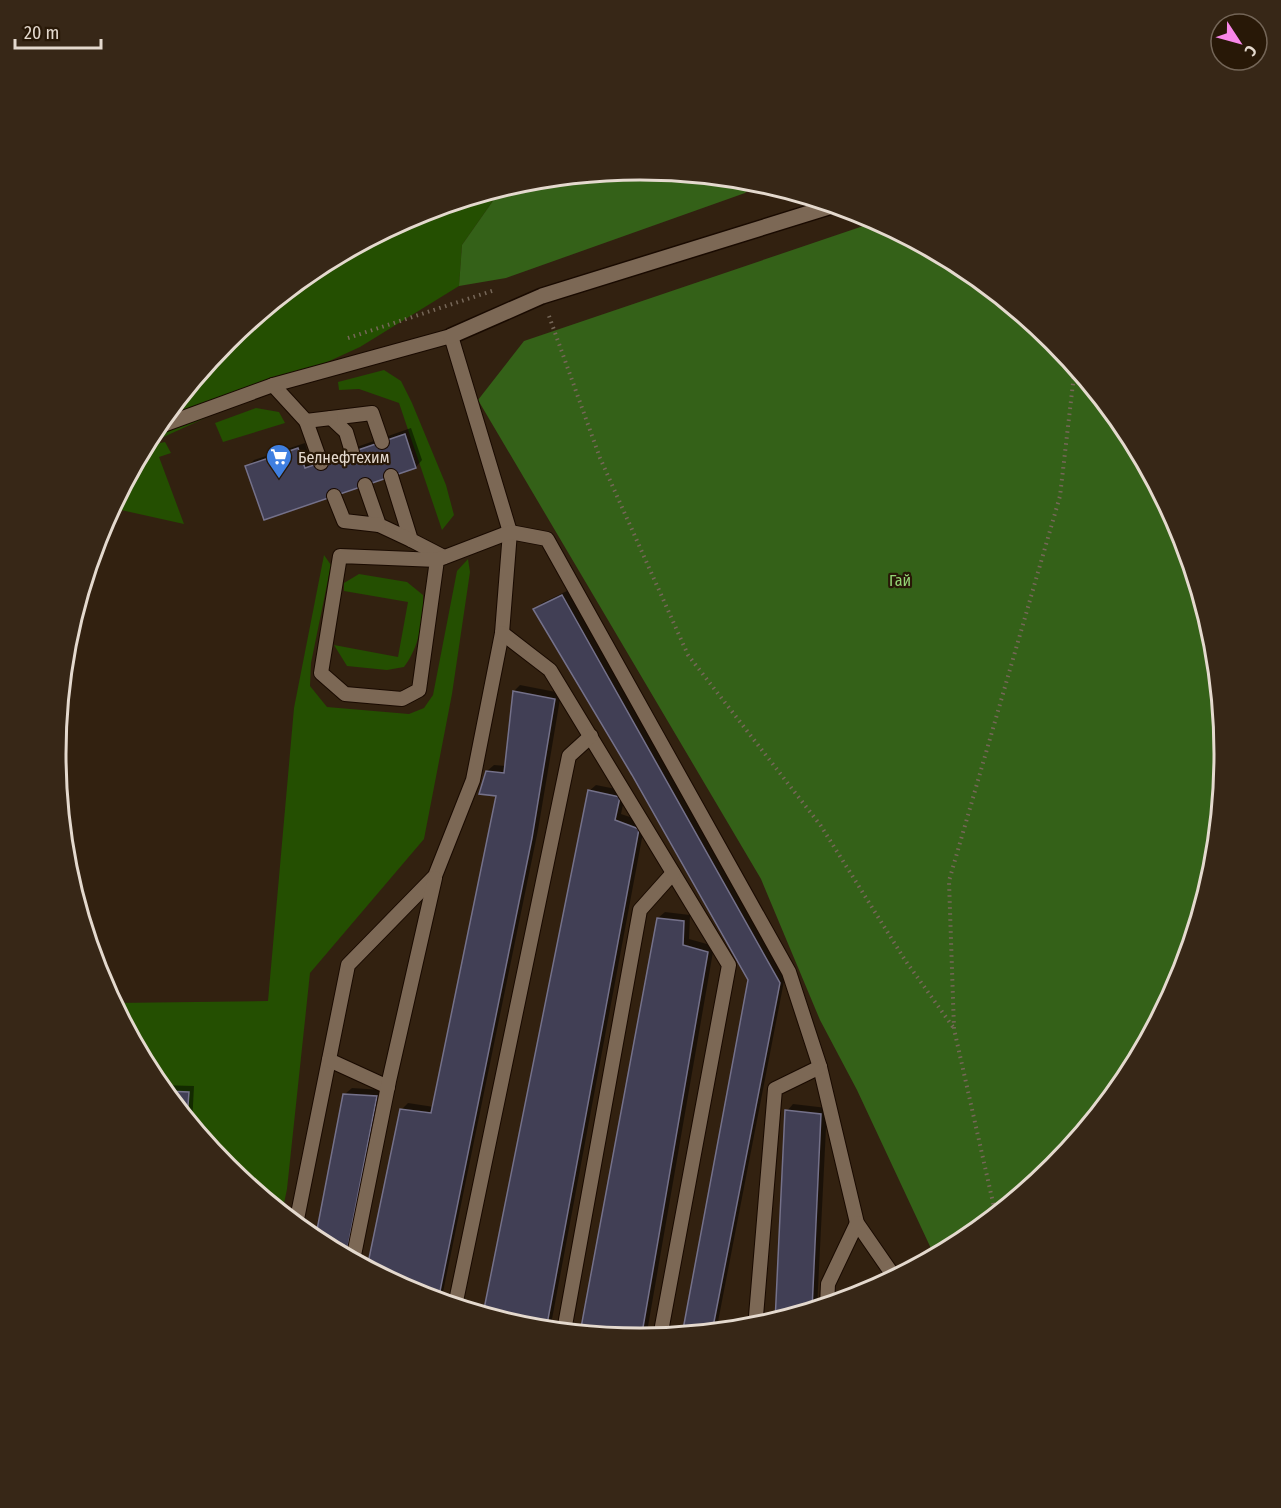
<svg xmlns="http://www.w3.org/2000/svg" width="1281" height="1508" font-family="'Fira Sans Condensed',sans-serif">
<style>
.green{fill:#244f01}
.forest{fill:#346118}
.shadow{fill:#0007}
.building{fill:#413f55;stroke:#74718a;stroke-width:1.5}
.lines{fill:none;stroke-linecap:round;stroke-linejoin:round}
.lane-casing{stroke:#190a00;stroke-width:16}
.street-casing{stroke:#190a00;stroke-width:18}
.path{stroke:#766758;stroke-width:4;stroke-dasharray:1.5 4.5;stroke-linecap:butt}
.lane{stroke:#7c6855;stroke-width:14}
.street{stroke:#7c6855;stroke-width:15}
.labels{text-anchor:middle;stroke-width:4.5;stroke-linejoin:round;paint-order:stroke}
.poi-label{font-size:16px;fill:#e4d9ce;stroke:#281807;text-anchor:start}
.park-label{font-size:16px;fill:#94d474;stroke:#281807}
.rim{fill:none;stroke:#e4d9ce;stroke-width:3}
</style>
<rect width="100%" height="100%" fill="#322110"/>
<g class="green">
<polygon points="502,188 462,245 459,286 360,347 146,445 154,429 227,340 316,267 417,213"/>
<polygon points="384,370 401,381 412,403 446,485 454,515 442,530 399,403 359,389 339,390 338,382"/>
<polygon points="256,408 279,412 285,423 223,442 215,423"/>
<polygon points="165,442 171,453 159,457 184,524 112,508 145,446"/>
<polygon points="324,555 331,565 311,663 310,686 327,707 409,714 424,708 433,695 457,571 468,559 470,572 452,694 424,839 310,973 287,1189 282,1213 227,1167 154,1079 113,1003 268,1001 294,708"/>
<path d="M359,574L407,582L423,595C424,619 419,648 404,667L387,670L347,666L334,645L398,657L408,602L344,591V583Z"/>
</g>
<g class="forest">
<polygon points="641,169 757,181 745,193 506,278 459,286 462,245 502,188 527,180"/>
<polygon points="878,221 966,268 1054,341 1127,429 1181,530 1214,640 1225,754 1214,868 1181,978 1127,1079 1054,1168 965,1241 935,1257 857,1090 820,1020 761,879 478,400 524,341"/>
</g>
<g class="shadow">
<polygon points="411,428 422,460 416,467 265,518 247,467 254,460 305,443 311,463"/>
<polygon points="569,590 785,976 716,1332 683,1335 749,979 633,774 535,610 542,603"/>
<polygon points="520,685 561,693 538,830 441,1302 416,1294 369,1269 401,1110 408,1103 434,1107 498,795 487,771 494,765 506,766 514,691"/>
<polygon points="596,785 626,791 621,814 645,822 550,1330 526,1328 484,1315 589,791"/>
<polygon points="665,912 690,915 689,939 714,946 646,1338 582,1333 658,918"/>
<polygon points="159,1085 194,1086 192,1125"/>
<polygon points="352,1088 382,1090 350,1259 317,1241 345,1094"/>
<polygon points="793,1104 827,1108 817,1309 777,1321 787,1111"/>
</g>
<g class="building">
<polygon points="405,434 416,468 264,520 245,466 298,448 305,468"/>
<polygon points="562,595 780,983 712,1332 682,1335 748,980 632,775 533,609"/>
<polygon points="513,691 555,699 532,838 438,1301 416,1294 367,1268 400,1109 431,1113 496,796 479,794 486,771 504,773"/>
<polygon points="588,790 620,797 615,820 639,829 546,1330 526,1328 483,1314"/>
<polygon points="657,918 684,921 683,945 708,952 641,1339 580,1333"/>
<polygon points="164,1091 189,1092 187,1119"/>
<polygon points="343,1094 377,1096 346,1257 315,1240"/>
<polygon points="785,1110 821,1114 812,1310 775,1322"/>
</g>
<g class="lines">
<defs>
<g id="lane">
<polyline points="273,385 306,421"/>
<polyline points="155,428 273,385 451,336 510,532 502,633 473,780 435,876 348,965 296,1224"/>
<polyline points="352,452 346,432 331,418 372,413 382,442"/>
<polyline points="321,463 306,421 331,418"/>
<polyline points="391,476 411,540 444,557"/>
<polyline points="365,485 379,525 411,540"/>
<polyline points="334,496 344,521 379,525"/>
<polyline points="437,560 340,556 321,673 345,694 402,699 419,690 437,560 510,532 547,539 789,972 820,1067 857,1223 895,1278"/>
<polyline points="502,633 550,670 729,965 660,1337"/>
<polyline points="329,1060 388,1087"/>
<polyline points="353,1260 389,1081 435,878"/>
<polyline points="455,1306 569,756 591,736"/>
<polyline points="827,1306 828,1284 857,1223"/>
<polyline points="755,1328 775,1089 820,1067"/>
<polyline points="564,1331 640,910 673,873"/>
</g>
<polyline id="street" points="451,336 542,296 835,205"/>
</defs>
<use href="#lane" class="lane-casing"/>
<use href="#street" class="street-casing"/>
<g class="path">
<polyline points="549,316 600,458 688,655 821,826 905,960 953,1027"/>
<polyline points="348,338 495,290"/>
<polyline points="996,1216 954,1029 949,881 1060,496 1075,366"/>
</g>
<use href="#lane" class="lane"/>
<use href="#street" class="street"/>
</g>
<defs>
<symbol id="supermarket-pin" viewBox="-11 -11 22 30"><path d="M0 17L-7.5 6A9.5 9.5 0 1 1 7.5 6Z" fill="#3f7fe0" stroke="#281807"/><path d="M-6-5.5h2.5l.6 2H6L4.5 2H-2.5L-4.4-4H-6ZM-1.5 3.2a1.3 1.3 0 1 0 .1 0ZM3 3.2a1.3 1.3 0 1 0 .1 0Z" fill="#fff"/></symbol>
</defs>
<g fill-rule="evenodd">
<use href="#supermarket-pin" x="264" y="442" width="30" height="40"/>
</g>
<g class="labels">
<g class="poi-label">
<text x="298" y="463">Белнефтехим</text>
</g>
<g class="park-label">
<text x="900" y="586">Гай</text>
</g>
</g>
<path d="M0 0H1281V1508H0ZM66 754a574 574 0 1 1 1148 0a574 574 0 1 1-1148 0Z" fill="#372717" fill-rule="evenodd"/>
<path class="rim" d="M66 754a574 574 0 1 1 1148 0a574 574 0 1 1-1148 0Z"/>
<g transform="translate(1239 42) rotate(126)"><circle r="28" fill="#281807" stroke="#736557" stroke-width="1.5"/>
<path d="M0-4.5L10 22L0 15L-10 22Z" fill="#f987e9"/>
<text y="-9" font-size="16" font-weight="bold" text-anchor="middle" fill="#e4d9ce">С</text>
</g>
<path d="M15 39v9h86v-9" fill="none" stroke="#e4d9ce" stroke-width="3"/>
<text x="24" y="39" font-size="18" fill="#e4d9ce" stroke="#281807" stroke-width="4.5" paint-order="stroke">20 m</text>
</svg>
